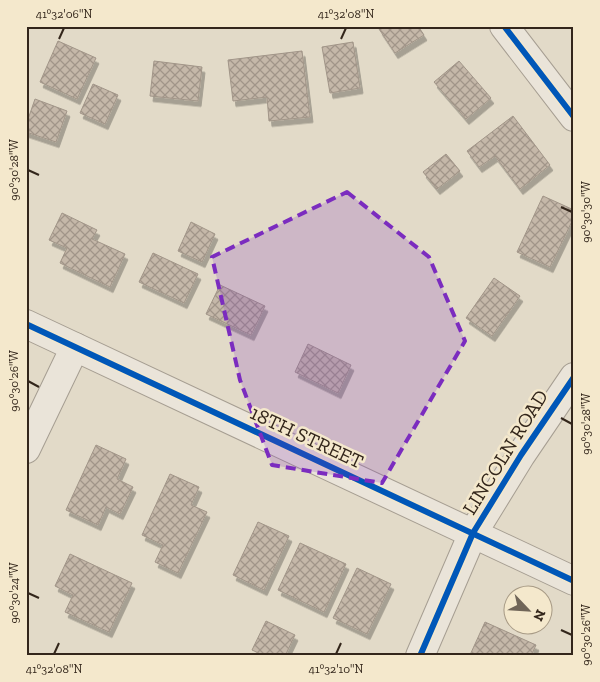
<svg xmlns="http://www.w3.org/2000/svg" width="600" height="682" font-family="'Zilla Slab',serif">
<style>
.building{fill:url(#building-cross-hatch);stroke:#a19588;filter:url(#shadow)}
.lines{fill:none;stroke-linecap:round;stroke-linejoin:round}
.minor-casing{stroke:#a69e92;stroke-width:30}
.minor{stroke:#eae4d9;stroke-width:28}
.cycleway-casing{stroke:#f4e8cc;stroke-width:9}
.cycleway{stroke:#0057b8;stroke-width:6}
.marked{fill:#7b2cbf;fill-opacity:0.2;stroke:#7b2cbf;stroke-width:4;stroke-dasharray:10 6;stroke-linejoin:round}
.ticks{fill:none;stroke:#33261b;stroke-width:2}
.labels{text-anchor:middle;stroke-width:5;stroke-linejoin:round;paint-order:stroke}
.street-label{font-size:20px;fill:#33261b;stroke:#f4e8cc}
.neatline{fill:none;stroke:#33261b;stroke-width:2}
.ticks-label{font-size:12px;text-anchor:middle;fill:#33261b}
</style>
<defs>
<pattern id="building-cross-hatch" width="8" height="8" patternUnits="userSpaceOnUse" patternTransform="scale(1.25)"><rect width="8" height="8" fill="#c5b8a9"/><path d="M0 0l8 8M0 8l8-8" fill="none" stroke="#a19589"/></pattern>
<filter id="shadow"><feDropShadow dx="3" dy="5.5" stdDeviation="0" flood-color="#0004"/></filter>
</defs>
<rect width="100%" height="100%" fill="#e2dac8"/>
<g class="building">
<polygon points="384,26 418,26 424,35 395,53 379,29"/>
<polygon points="58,41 96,58 77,99 40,82"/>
<polygon points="353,42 360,88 330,93 322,47"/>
<polygon points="302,51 310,117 269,121 267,97 233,101 228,60"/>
<polygon points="154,61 202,67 198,101 150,96"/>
<polygon points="459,61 491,98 466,119 434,82"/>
<polygon points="93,84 118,95 105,124 80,113"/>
<polygon points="35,99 67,111 56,142 26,132 26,125"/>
<polygon points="513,116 550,165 520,189 495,156 479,167 467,151"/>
<polygon points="446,154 460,171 437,189 423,172"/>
<polygon points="543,196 574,210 574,217 550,267 517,252"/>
<polygon points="62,213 97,230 92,239 125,254 110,287 60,263 67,248 49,240"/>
<polygon points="191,222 215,234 202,262 178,251"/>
<polygon points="153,253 198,274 184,303 139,282"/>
<polygon points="494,278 520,296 492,336 466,318"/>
<polygon points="220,285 265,306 251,335 206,314"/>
<polygon points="308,344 351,365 338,393 295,372"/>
<polygon points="96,445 126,459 117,479 133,487 120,514 106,507 98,525 66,510"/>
<polygon points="170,474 199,487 191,505 207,512 178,573 155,562 163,545 142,535"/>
<polygon points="258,522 289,536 264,590 233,575"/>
<polygon points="300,543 346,564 324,612 278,590"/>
<polygon points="70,554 132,583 109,632 65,612 73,595 55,586"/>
<polygon points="357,568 391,584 367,634 333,618"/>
<polygon points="266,621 295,635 285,656 265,656 252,650"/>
<polygon points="485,622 536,645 531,656 470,655"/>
</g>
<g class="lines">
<defs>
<g id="minor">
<polyline points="504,26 574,117"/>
<polyline points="26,324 574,581"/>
<polyline points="26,449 75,347"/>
<polyline points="420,656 473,533 521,455 574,377"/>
</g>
</defs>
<use href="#minor" class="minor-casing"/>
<use href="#minor" class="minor"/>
<defs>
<g id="cycleway">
<polyline points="504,26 574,117"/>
<polyline points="26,324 574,581"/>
<polyline points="420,656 473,533 521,455 574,377"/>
</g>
</defs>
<use href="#cycleway" class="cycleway-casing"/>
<use href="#cycleway" class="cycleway"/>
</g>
<path class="marked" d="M347,192L429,257L465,341L382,483L272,465L240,380L212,257Z"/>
<path class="ticks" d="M59,39L64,28M341,39L346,28M28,170L39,175M561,207L572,212M28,381L39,387M561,418L572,424M28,593L39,598M561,630L572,635M54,654L59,643M336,654L341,643"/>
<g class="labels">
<g class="street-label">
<text transform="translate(307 437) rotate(25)" y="7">18TH STREET</text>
<text transform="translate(505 452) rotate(-58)" y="7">LINCOLN ROAD</text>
</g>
</g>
<rect width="600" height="682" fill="none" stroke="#f4e8cc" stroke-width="55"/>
<g transform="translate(528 610) rotate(115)"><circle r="24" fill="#f4e8cc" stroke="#a79a85"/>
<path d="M0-4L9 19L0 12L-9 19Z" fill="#706558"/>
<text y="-8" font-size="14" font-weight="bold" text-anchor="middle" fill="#33261b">N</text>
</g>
<rect x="28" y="28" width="544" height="626" class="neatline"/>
<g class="ticks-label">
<text x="64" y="18">41°32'06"N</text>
<text x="346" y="18">41°32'08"N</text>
<text transform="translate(14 170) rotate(-90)" y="4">90°30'28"W</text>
<text transform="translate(586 212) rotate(-90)" y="4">90°30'30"W</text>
<text transform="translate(14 381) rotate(-90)" y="4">90°30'26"W</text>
<text transform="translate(586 424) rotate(-90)" y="4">90°30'28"W</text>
<text transform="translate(14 593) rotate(-90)" y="4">90°30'24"W</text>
<text transform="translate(586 635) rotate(-90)" y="4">90°30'26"W</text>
<text x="54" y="673">41°32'08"N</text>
<text x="336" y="673">41°32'10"N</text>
</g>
</svg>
